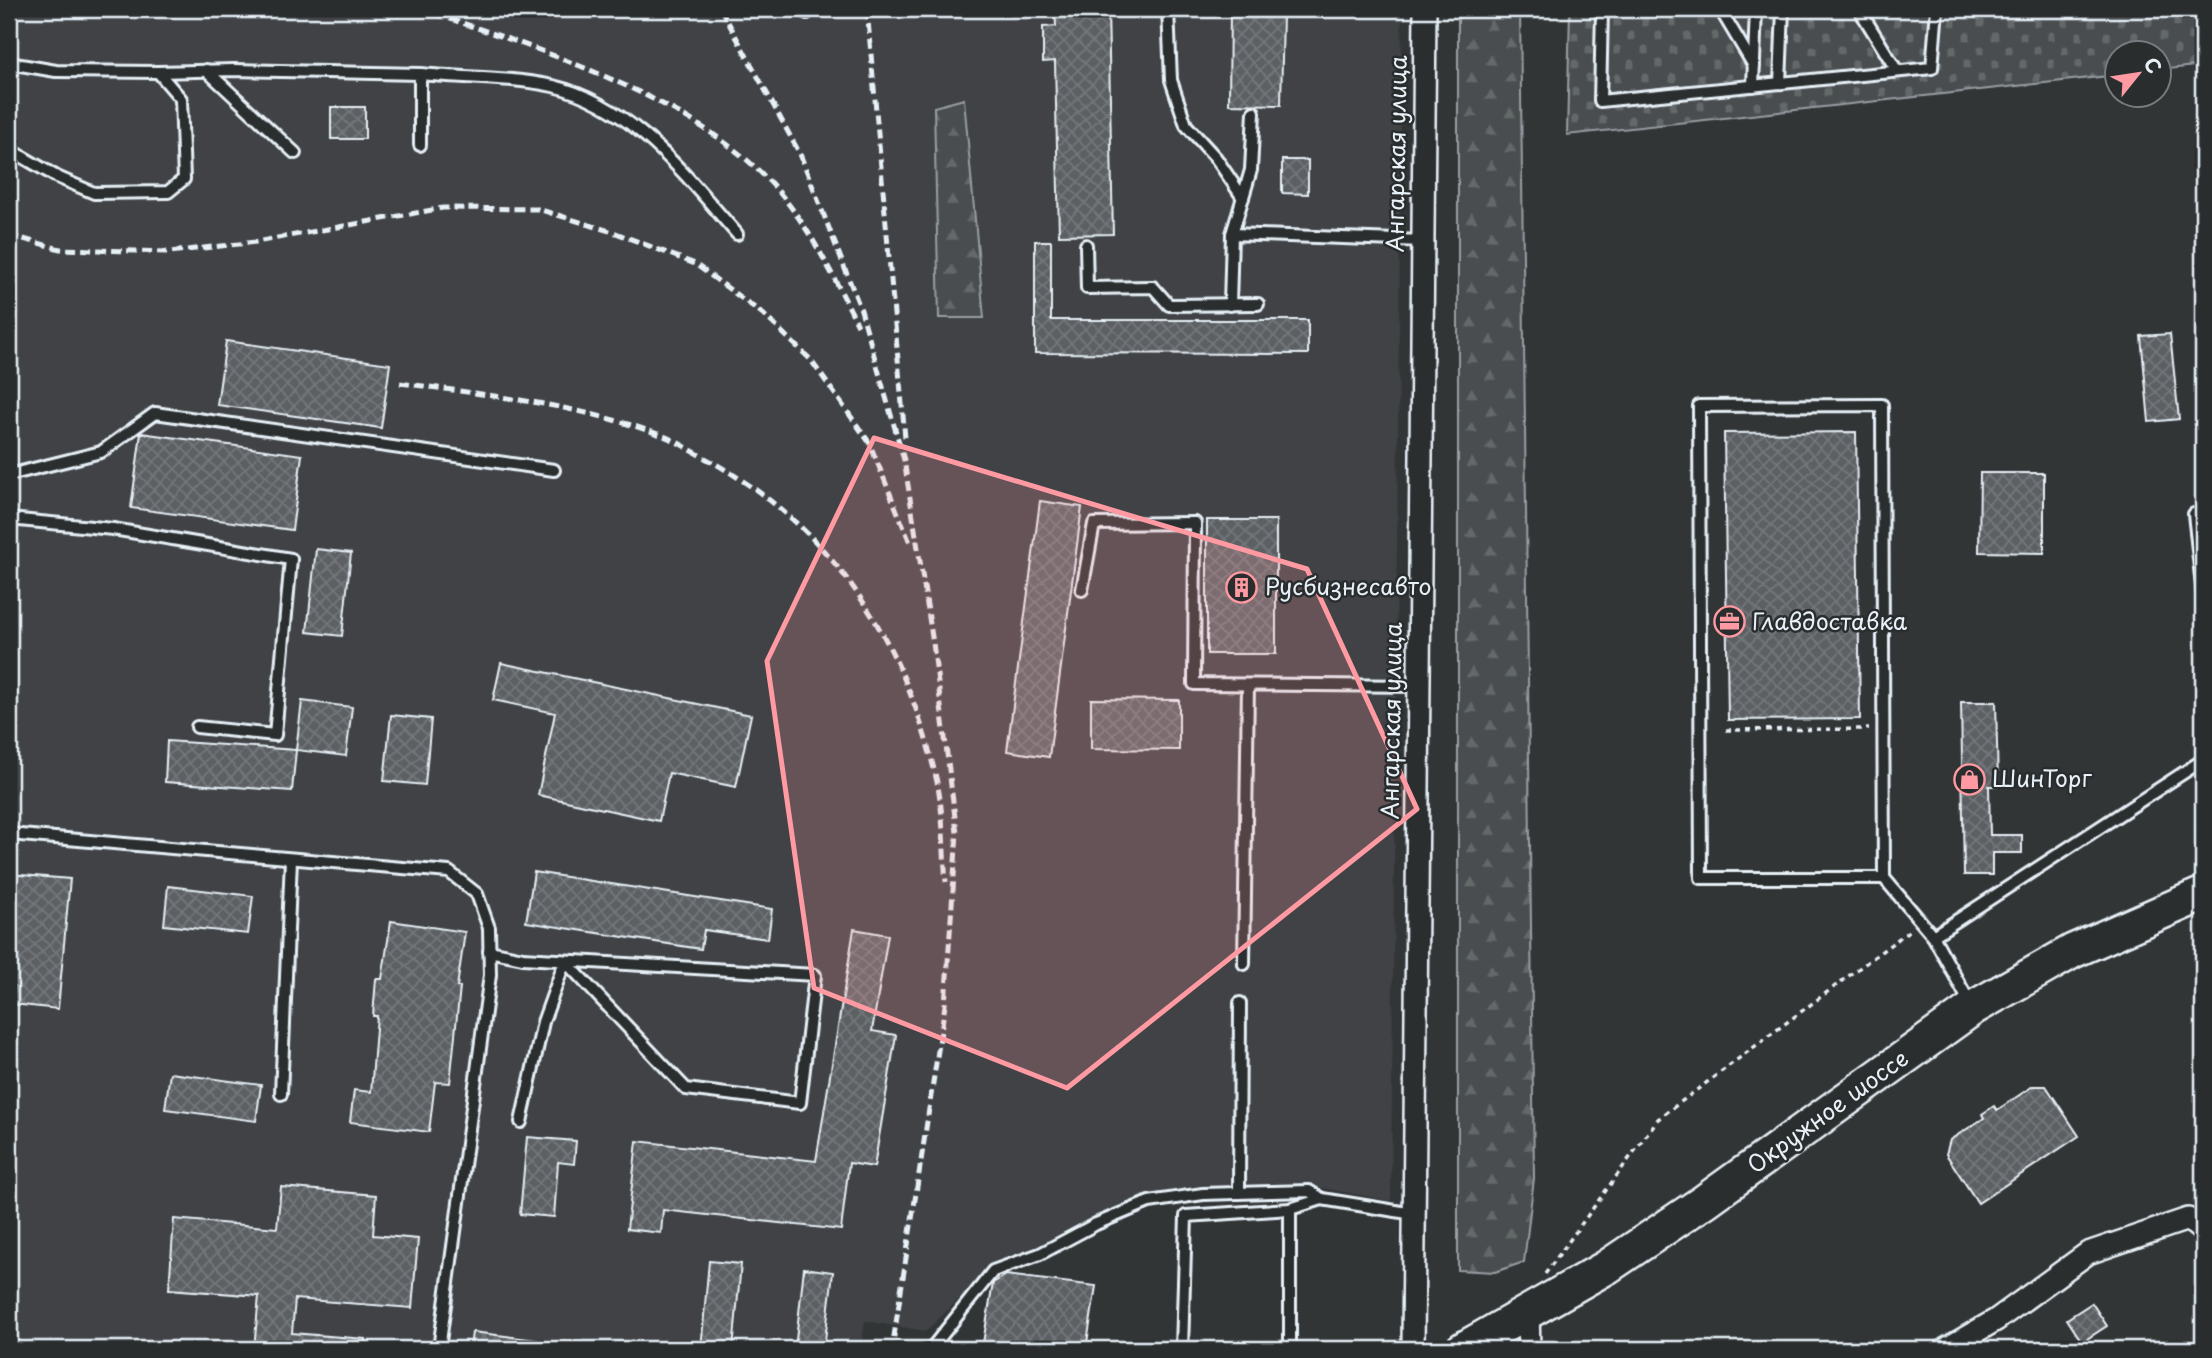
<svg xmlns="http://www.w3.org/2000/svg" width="2212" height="1358" font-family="'Playpen Sans',sans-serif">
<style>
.built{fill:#3f4244}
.forest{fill:url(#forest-firs);stroke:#989fa4;stroke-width:2}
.cemetery{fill:url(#cemetery-stones);stroke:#989fa4;stroke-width:2}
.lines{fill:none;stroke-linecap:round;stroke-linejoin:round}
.stream{stroke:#9fa5aa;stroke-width:5}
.building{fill:url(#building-cross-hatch);stroke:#e8f1f8;stroke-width:2}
.service-casing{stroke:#e8f1f8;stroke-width:16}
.minor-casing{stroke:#e8f1f8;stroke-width:26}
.primary-casing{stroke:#e8f1f8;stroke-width:38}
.path{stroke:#e8f1f8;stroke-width:3.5;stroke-dasharray:5 5;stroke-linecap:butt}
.service{stroke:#2a2d2e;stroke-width:10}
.minor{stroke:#2a2d2e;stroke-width:21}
.primary{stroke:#2a2d2e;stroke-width:33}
.rail{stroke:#e8f1f8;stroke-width:5;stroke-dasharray:10 5;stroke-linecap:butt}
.marked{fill:#ff9aa2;fill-opacity:0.2;stroke:#ff9aa2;stroke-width:5;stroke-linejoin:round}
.labels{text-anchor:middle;stroke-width:5;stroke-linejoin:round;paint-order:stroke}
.street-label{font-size:23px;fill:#e8f1f8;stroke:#2a2d2e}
.poi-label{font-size:23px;fill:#e8f1f8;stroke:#2a2d2e;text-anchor:start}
</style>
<defs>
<pattern id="forest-firs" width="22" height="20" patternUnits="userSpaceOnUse" patternTransform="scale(1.75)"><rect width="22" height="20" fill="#494d4f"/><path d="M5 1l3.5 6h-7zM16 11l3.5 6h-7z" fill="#636769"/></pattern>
<pattern id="cemetery-stones" width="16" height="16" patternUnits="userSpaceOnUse" patternTransform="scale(1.75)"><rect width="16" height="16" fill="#494d4f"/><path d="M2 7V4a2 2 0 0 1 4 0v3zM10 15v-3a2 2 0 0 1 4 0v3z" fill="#636769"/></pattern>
<pattern id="building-cross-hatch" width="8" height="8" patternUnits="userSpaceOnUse" patternTransform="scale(1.75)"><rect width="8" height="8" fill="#5c6063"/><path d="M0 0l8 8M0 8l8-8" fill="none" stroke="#73777a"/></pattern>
</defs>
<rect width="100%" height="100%" fill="#323536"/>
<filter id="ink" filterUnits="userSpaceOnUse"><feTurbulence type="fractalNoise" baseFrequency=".0143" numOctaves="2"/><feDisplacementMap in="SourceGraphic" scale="14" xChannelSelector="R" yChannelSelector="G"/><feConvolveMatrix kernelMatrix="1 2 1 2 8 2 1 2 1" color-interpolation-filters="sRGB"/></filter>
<g filter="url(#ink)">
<polygon class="built" points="9,9 1402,9 1391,1201 1306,1185 1166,1191 1128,1203 1077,1226 1023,1259 989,1271 926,1331 865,1321 861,1349 9,1349"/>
<g class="forest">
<polygon points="1458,9 1520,9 1534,1178 1524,1262 1495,1272 1458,1270"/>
<polygon points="964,99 984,318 939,318 934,107"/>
</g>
<polygon class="cemetery" points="1570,9 2203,9 2203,65 2160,70 2160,52 2118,52 2117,75 1567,135"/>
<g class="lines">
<polyline class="stream" points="2202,848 2197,832 2203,830"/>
</g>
<g class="building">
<polygon points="1055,9 1108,9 1113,234 1059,235 1055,61 1043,62 1043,27 1056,26"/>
<polygon points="1230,9 1283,13 1281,105 1229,104"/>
<rect x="331" y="107" width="34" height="32"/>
<polygon points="1282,160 1308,160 1308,194 1282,193"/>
<polygon points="1035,241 1051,241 1051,320 1308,320 1308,354 1035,353"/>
<polygon points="2170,334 2179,419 2149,422 2141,336"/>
<polygon points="226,341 390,364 381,428 217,405"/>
<polygon points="1856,432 1860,719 1728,720 1724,433"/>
<polygon points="141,433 302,455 292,530 131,508"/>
<polygon points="1980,473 2044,473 2044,553 1979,552"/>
<polygon points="1040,501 1082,507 1049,757 1007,751"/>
<rect x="1207" y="520" width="69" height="134"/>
<polygon points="316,549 351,553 342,636 307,632"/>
<polygon points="501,663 751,715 736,787 669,773 659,821 538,795 555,713 493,700"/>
<polygon points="1091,699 1179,700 1179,750 1091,749"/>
<polygon points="302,701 352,707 346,756 296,750"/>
<polygon points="1961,702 1996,702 1998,786 1989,786 1990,835 2022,835 2022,853 1992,853 1992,875 1964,875"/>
<polygon points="391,715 431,719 425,785 384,781"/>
<polygon points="167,741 296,750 292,791 165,782"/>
<polygon points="534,872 772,909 768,939 704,930 701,949 526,922"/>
<polygon points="9,874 70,879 58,1009 13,1004 15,986 9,986"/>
<polygon points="168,886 253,896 248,934 164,925"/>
<polygon points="391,921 465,932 457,987 460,987 450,1083 435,1082 429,1132 350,1122 354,1090 371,1092 377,1016 373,1016 376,979 382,979"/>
<polygon points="854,929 888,935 872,1031 896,1035 874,1167 849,1163 841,1230 663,1210 661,1233 627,1229 637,1141 816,1161"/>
<polygon points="170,1073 261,1085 256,1121 165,1109"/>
<polygon points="2033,1086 2046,1086 2079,1136 1978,1203 1946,1154 1950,1140 1984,1118 1982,1114 1994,1106 1997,1110"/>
<polygon points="527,1137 576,1141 574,1164 558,1162 554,1217 520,1214"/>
<polygon points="281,1187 376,1195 373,1235 418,1239 412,1308 295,1299 292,1333 365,1339 365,1349 254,1349 259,1296 169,1289 174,1219 277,1228"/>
<polygon points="709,1261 741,1264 733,1349 701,1349"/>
<polygon points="804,1268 833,1272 824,1349 795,1349"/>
<polygon points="1006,1275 1096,1286 1086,1349 982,1349 993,1283"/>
<polygon points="2092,1303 2107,1326 2082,1342 2067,1319"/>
<polygon points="472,1332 538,1340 537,1349 470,1349"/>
</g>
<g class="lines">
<defs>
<g id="service">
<polyline points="804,9 807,13 806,9"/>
<polyline points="1168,9 1171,80 1186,125 1216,158 1243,198"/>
<polyline points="1602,9 1600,101 1932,68 1937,9"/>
<polyline points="1720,9 1754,66"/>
<polyline points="1859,9 1897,71"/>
<polyline points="9,63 56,71 158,72 181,99 184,179 168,192 94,193 57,177 9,149"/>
<polyline points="206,70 295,153"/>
<polyline points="158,72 234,70 420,74 420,145"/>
<path d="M420,74C463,78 511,77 553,86C633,105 685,175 737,234"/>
<polyline points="1780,83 1783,9"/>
<polyline points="1753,86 1756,9"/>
<polyline points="1232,234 1251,170 1254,112"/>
<polyline points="1086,245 1087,288 1153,287 1169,305 1258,304"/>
<polyline points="1230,305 1232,234 1423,241"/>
<polygon points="1882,405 1884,878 1701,878 1699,406"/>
<polyline points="9,475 101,452 155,413 554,470"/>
<polyline points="2194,514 2203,595"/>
<polyline points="9,519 113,529 291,559 275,735 197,727"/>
<polyline points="1082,590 1094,524 1195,523 1194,684 1419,686"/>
<polyline points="9,834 449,872 477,894 489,928 490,975 439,1349"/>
<polyline points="1884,878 1933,936 1971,1005"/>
<polyline points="1933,936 2203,760"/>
<polyline points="489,951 523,958 815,975 800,1103 686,1089 565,961 543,1022 521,1122"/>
<polyline points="1244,964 1248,685"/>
<polyline points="281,1094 291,859"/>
<polyline points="1239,1193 1240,1003"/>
<polyline points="931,1349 993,1271 1040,1254 1096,1224 1149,1202 1203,1194 1309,1191 1322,1199"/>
<polyline points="1182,1349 1186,1216 1290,1209 1322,1199 1414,1214"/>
<polyline points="1290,1349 1290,1209"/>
</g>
<g id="minor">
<polyline points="1528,1312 1529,1349"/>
<polyline points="1413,1349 1425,9"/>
<polyline points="1946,1349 1996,1320 2088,1253 2188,1219 2203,1231"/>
</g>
<polyline id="primary" points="1463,1349 1607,1267 1705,1201 1973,1008 2073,951 2203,894"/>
</defs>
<use href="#service" class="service-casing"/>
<use href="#minor" class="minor-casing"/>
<use href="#primary" class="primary-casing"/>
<g class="path">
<polyline points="1726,730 1869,729"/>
<polyline points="1545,1274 1658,1119 1910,930"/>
</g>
<use href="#service" class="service"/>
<use href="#minor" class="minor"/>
<use href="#primary" class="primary"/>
<g class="rail">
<path d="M421,9C532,47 688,95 769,181C808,222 833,276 858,325"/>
<polyline points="721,9 800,154 861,310 904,460 933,643 957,833 945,1005 892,1349"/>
<polyline points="867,9 905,438"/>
<polyline points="9,235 60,249 169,252 256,242 443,208 538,209 616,233 695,264 763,314 810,359 869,442 911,545"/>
<path d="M400,383C487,395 575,404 658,434C674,439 690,450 705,458C834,528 905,641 937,782C944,814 943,850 946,882"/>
</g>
</g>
</g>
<path class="marked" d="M874,438L1307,569L1417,809L1067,1088L814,988L767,661Z"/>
<defs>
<symbol id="building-ring" viewBox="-11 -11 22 22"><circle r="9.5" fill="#2a2d2e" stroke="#ff9aa2" stroke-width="1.5"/><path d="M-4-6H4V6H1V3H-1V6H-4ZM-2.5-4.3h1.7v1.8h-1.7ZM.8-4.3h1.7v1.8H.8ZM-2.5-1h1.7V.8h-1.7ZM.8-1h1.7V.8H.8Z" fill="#ff9aa2"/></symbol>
<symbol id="office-ring" viewBox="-11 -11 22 22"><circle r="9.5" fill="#2a2d2e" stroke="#ff9aa2" stroke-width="1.5"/><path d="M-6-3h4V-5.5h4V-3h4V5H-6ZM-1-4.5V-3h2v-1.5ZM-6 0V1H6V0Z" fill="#ff9aa2"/></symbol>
<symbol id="shop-ring" viewBox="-11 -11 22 22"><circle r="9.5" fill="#2a2d2e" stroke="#ff9aa2" stroke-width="1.5"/><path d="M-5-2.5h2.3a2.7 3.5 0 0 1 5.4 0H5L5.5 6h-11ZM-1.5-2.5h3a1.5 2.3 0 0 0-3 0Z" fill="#ff9aa2"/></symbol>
</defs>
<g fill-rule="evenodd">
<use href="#building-ring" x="1224" y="570" width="35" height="35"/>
<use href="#office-ring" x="1712" y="604" width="35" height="35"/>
<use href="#shop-ring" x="1952" y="762" width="35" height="35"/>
</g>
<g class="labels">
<g class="street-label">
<text transform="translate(1397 154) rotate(-89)" y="8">Ангарская улица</text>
<text transform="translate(1392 721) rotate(-89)" y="8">Ангарская улица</text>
<text transform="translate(1828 1112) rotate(-36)" y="8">Окружное шоссе</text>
</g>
<g class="poi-label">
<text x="1265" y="595">Русбизнесавто</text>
<text x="1752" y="630">Главдоставка</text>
<text x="1992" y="787">ШинТорг</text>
</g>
</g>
<rect width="2212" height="1358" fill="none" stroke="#2a2d2e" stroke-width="35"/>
<rect x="18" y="18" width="2177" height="1323" fill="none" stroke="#e8f1f8" stroke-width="2.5" filter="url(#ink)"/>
<g transform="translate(2138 74) rotate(60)"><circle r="33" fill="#2a2d2e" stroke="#767b7f" stroke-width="2"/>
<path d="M0-5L12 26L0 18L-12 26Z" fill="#ff9aa2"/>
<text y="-10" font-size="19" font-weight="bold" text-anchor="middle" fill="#e8f1f8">С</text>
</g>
</svg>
